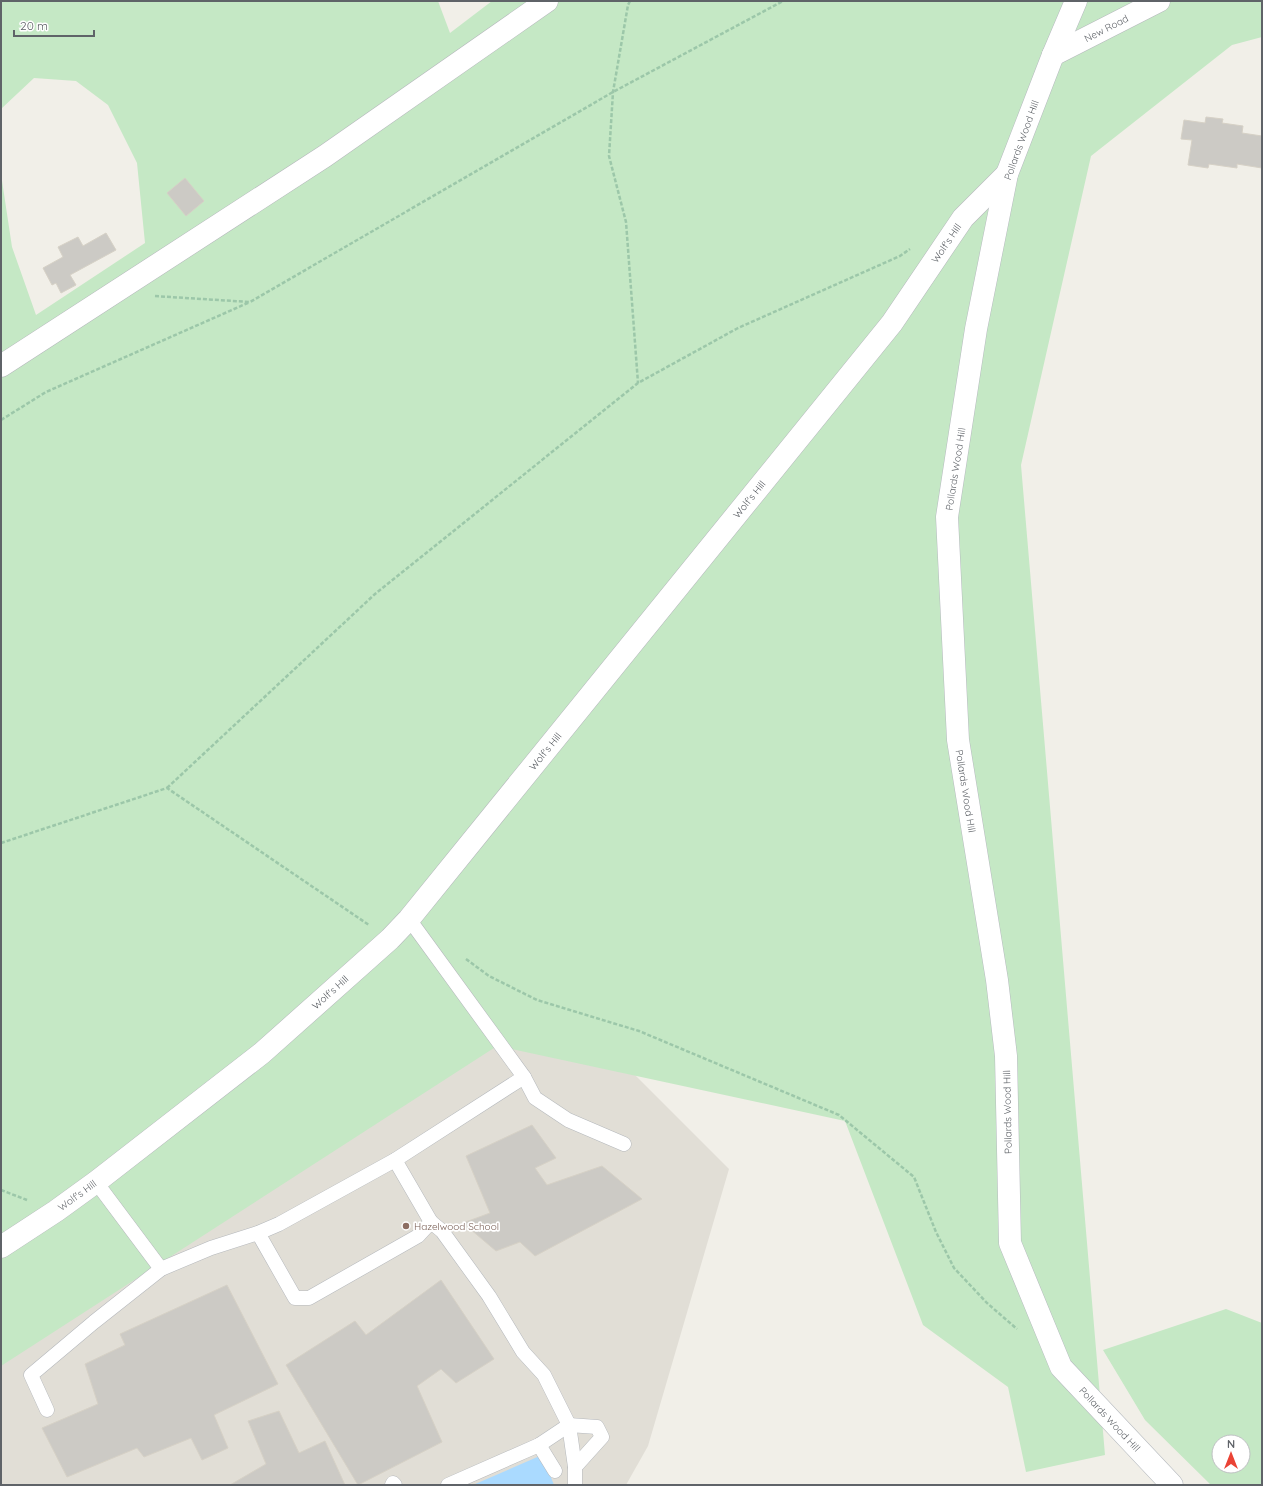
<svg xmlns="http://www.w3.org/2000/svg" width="1263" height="1486" font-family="Quicksand,sans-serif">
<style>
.education{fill:#e1ded6}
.green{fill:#c5e8c5;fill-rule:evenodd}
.water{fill:#aadaff}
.building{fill:#cccac5;stroke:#d6d1c6}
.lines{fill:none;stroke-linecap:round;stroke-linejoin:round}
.lane-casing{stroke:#b5b8bc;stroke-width:15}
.street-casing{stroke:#b5b8bc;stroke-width:23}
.secondary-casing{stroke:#b6babf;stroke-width:23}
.path{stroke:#9cc7a9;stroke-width:2.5;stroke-dasharray:4 2;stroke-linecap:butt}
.lane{stroke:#fff;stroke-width:14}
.street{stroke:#fff;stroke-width:22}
.secondary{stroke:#fff;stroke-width:22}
.education-dot{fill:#8d6e63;stroke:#fff;stroke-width:1.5}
.labels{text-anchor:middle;stroke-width:3.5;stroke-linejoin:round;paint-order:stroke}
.street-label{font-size:10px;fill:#5f6368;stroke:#fff}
.education-label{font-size:10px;fill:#785e54;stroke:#fff;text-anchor:start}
</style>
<rect width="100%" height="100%" fill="#f1efe8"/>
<polygon class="education" points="536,976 729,1169 648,1446 626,1485 1,1485 1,1283"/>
<g class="green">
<polygon points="1,1 438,1 450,33 492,1 1262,1 1262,37 1232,45 1091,156 1021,465 1105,1455 1026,1472 1008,1387 923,1325 845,1121 497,1046 1,1366 1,174 12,247 36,315 145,243 137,163 108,105 76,81 34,78 1,109"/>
<path d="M1226,1309L1262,1323V1485H1211L1145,1420L1103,1350ZM1219,1442H1243V1466H1219Z"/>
</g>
<polygon class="water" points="542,1455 554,1485 473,1485"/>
<g class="building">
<polygon points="1206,117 1223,119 1222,123 1243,126 1242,133 1262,136 1262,168 1237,164 1237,168 1209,164 1208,168 1188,165 1192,140 1181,139 1184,120 1205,123"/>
<polygon points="185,178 204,201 186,216 167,193"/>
<polygon points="106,233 116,250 70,275 76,285 61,293 56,283 52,285 43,268 63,257 58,247 78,237 83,246"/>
<polygon points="532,1125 556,1158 535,1168 547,1185 602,1166 642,1199 535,1256 520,1242 496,1251 463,1223 490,1213 466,1156"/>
<polygon points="441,1280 494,1359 456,1383 441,1369 417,1386 442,1442 358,1485 286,1365 355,1321 366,1335"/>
<polygon points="227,1285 278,1384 214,1415 228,1448 202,1460 191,1438 144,1457 137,1448 67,1477 42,1428 98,1404 85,1364 125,1345 120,1334"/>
<polygon points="279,1411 299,1453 325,1441 345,1485 230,1485 266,1464 248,1421"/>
</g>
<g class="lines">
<defs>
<g id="lane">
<polyline points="409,919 524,1077 535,1098 568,1120 624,1144"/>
<polyline points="96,1182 161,1269"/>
<polyline points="431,1222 442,1231 489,1296 523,1352 544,1375 569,1425 575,1467 575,1485"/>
<polyline points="258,1233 295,1298 309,1298 418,1236 431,1222 395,1160"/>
<polyline points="47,1410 31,1375 94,1322 161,1269 211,1248 258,1233 279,1224 395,1160 524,1077"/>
<polyline points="539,1445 555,1471"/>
<polyline points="392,1485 393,1483 395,1485"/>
<polyline points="448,1485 539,1445 569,1425 597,1427 602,1437 575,1467"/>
</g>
<g id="street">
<polyline points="1053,55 1159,1"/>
<polyline points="1,366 325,156 547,1"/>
<polyline points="1,1247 56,1211 96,1182 262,1053 390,939 409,919 892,323 963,218 1007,174"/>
</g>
<polyline id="secondary" points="1076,1 1053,55 1007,174 976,329 947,517 958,740 997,980 1006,1056 1010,1243 1061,1367 1172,1485"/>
</defs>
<use href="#lane" class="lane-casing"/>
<use href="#street" class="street-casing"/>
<use href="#secondary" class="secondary-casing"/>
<g class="path">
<polyline points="630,1 628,5 613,92 609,156 626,222 638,383"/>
<polyline points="155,296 250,302 613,92 783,1"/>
<polyline points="1,420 46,392 250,302"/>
<polyline points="167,788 375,594 638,383 738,328 900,256 910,249"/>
<polyline points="1,843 167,788 369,925"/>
<polyline points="466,959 489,976 537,1000 639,1031 839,1115 914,1177 936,1232 954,1268 987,1303 1017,1329"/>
<polyline points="1,1190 27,1200"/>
</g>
<use href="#lane" class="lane"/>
<use href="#street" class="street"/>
<use href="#secondary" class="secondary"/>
</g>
<circle class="education-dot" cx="406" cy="1226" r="4"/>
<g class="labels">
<g class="street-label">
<text transform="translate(1106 28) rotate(-27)" y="4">New Road</text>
<text transform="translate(1021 140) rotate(-70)" y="4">Pollards Wood Hill</text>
<text transform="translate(946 243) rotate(-56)" y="4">Wolf's Hill</text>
<text transform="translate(955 469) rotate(-81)" y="4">Pollards Wood Hill</text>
<text transform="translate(749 499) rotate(-51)" y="4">Wolf's Hill</text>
<text transform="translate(545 751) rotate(-51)" y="4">Wolf's Hill</text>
<text transform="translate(966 791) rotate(81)" y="4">Pollards Wood Hill</text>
<text transform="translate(330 992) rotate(-42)" y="4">Wolf's Hill</text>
<text transform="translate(1007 1112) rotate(-91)" y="4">Pollards Wood Hill</text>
<text transform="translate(77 1195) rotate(-36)" y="4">Wolf's Hill</text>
<text transform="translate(1110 1419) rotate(47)" y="4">Pollards Wood Hill</text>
</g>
<g class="education-label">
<text x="414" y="1230">Hazelwood School</text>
</g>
</g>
<rect width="1263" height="1486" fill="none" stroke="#5f6368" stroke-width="4"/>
<g transform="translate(1231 1454)"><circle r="19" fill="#ffffff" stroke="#bfc1c3"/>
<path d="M0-3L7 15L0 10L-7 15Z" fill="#ea4335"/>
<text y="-6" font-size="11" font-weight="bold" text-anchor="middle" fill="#5f6368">N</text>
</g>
<path d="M14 30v6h80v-6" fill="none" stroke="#5f6368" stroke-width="2"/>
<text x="20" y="30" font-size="12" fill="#5f6368" stroke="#ffffff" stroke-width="3" paint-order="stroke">20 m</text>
</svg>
